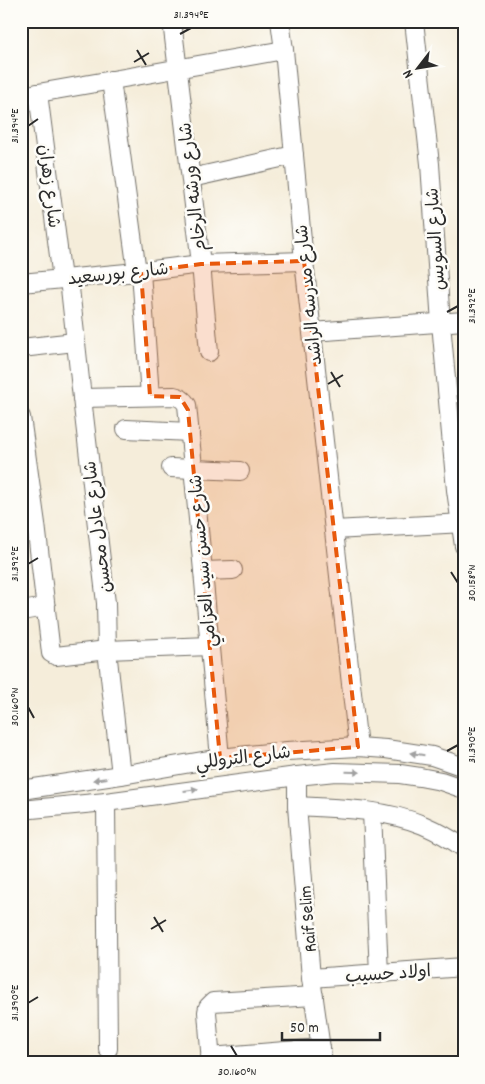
<svg xmlns="http://www.w3.org/2000/svg" width="485" height="1084" font-family="Dekko,'Playpen Sans Arabic',sans-serif">
<style>
.lines{fill:none;stroke-linecap:round;stroke-linejoin:round}
.minor-casing{stroke:#726f68;stroke-width:20}
.minor{stroke:#fff;stroke-width:18}
.oneway{fill:#a0a0a0}
.marked{fill:#e8590c;fill-opacity:0.2;stroke:#e8590c;stroke-width:4;stroke-dasharray:10 6;stroke-linejoin:round}
.ticks{fill:none;stroke:#2b2b2b;stroke-width:2}
.labels{text-anchor:middle;stroke-width:5;stroke-linejoin:round;paint-order:stroke}
.street-label{font-size:18px;fill:#2b2b2b;stroke:#fdfcf7}
.neatline{fill:none;stroke:#2b2b2b;stroke-width:2}
.ticks-label{font-size:12px;text-anchor:middle;fill:#2b2b2b}
</style>
<rect width="100%" height="100%" fill="#fdfcf7"/>
<filter id="ink" filterUnits="userSpaceOnUse"><feTurbulence type="fractalNoise" baseFrequency=".02" numOctaves="2"/><feDisplacementMap in="SourceGraphic" scale="10" xChannelSelector="R" yChannelSelector="G"/><feConvolveMatrix kernelMatrix="1 2 1 2 8 2 1 2 1" color-interpolation-filters="sRGB"/></filter>
<filter id="wash" filterUnits="userSpaceOnUse"><feTurbulence type="fractalNoise" baseFrequency=".0096" numOctaves="4" result="noise"/><feDisplacementMap in="SourceGraphic" scale="20" xChannelSelector="R" yChannelSelector="G"/><feGaussianBlur stdDeviation="1.12" result="paint"/><feColorMatrix in="noise" values="0 0 0 0 0 0 0 0 0 0 0 0 0 0 0 0 0 1.4 0 .05"/><feComposite in="paint" operator="in"/></filter>
<g filter="url(#wash)">
<rect width="100%" height="100%" fill="#f5edda"/>
</g>
<g filter="url(#ink)">
<g class="lines">
<defs>
<g id="minor">
<polyline points="172,21 201,264 209,352"/>
<polyline points="280,21 284,50 304,261 358,747"/>
<polyline points="414,21 430,164 441,323 456,490 464,546"/>
<polyline points="111,80 137,272"/>
<polyline points="38,93 62,279"/>
<polyline points="21,96 284,50"/>
<polyline points="191,178 294,155"/>
<polyline points="141,272 150,396"/>
<polyline points="69,279 82,398 106,603 107,650 121,775"/>
<polyline points="21,283 137,272 201,264 304,261"/>
<polyline points="312,332 464,321"/>
<polyline points="21,348 75,342"/>
<path d="M82,398L174,396C180,397 183,399 187,405L203,571L220,758"/>
<polyline points="21,417 36,524 51,653 56,656 107,650 210,646"/>
<polyline points="126,429 190,432"/>
<polyline points="171,468 240,471"/>
<polyline points="334,530 464,523"/>
<polyline points="203,571 233,570"/>
<polyline points="21,611 46,607"/>
<polyline points="297,776 297,806 311,978 323,1063"/>
<polyline points="21,790 121,775 220,758 287,751 358,747 386,749 432,756 464,767"/>
<polyline points="106,802 108,1049"/>
<path d="M297,806C339,808 384,809 423,825C437,831 451,839 464,848"/>
<polyline points="21,810 106,802 297,776 335,772 400,774 420,777 441,781 464,789"/>
<polyline points="372,812 379,974"/>
<polyline points="311,978 464,967"/>
<polyline points="210,1057 321,1048"/>
<polyline points="211,1063 207,1012 208,1007 213,1002 314,996"/>
</g>
</defs>
<use href="#minor" class="minor-casing"/>
<use href="#minor" class="minor"/>
</g>
<defs><path id="oneway-solid" d="M-6-.8H1V-3.2L6.5 0L1 3.2V.8H-6Z" transform="scale(1.25)"/></defs>
<g class="oneway">
<use href="#oneway-solid" transform="translate(417 754) rotate(-171)"/>
<use href="#oneway-solid" transform="translate(353 772) rotate(1)"/>
<use href="#oneway-solid" transform="translate(100 779) rotate(172)"/>
<use href="#oneway-solid" transform="translate(191 790) rotate(-8)"/>
</g>
</g>
<path class="marked" d="M304,261L358,747L220,758L188,410L180,397L150,396L141,272L201,264Z"/>
<path class="ticks" d="M180,34L191,28M137,50L146,65M134,62L149,53M28,126L38,119M447,312L458,306M331,372L340,387M328,384L343,375M28,564L38,558M451,572L458,583M28,707L34,718M447,751L458,745M154,917L163,932M151,929L166,920M28,1003L38,997M231,1046L237,1056"/>
<g class="labels">
<g class="street-label">
<text transform="translate(50 186) rotate(83)" y="6">شارع زهران</text>
<text transform="translate(192 187) rotate(-97)" y="6">شارع ورشه الرخام</text>
<text transform="translate(435 239) rotate(-94)" y="6">شارع السويس</text>
<text transform="translate(118 273) rotate(-6)" y="6">شارع بورسعيد</text>
<text transform="translate(308 295) rotate(-96)" y="6">شارع مدرسه الراشد</text>
<text transform="translate(97 527) rotate(-97)" y="6">شارع عادل محسن</text>
<text transform="translate(202 561) rotate(-95)" y="6">شارع حسن سيد العزامي</text>
<text transform="translate(243 757) rotate(-7)" y="6">شارع التروللي</text>
<text transform="translate(307 919) rotate(-95)" y="6">Raif Selim</text>
<text transform="translate(388 973) rotate(-4)" y="6">اولاد حسيب</text>
</g>
</g>
<rect width="485" height="1084" fill="none" stroke="#fdfcf7" stroke-width="55"/>
<g transform="translate(418 68) rotate(239)" stroke="#fdfcf7" stroke-width="4" paint-order="stroke">
<path d="M0-4L9 19L0 12L-9 19Z" fill="#2b2b2b"/>
<text y="-8" font-size="14" font-weight="bold" text-anchor="middle" fill="#2b2b2b">N</text>
</g>
<path d="M282 1032v8h98v-8" fill="none" stroke="#2b2b2b" stroke-width="2.5"/>
<text x="290" y="1032" font-size="15" fill="#2b2b2b" stroke="#fdfcf7" stroke-width="4" paint-order="stroke">50 m</text>
<rect x="28" y="28" width="430" height="1028" class="neatline"/>
<g class="ticks-label">
<text x="191" y="18">31.394°E</text>
<text transform="translate(14 126) rotate(-90)" y="4">31.394°E</text>
<text transform="translate(471 306) rotate(-90)" y="4">31.392°E</text>
<text transform="translate(14 564) rotate(-90)" y="4">31.392°E</text>
<text transform="translate(471 583) rotate(-90)" y="4">30.158°N</text>
<text transform="translate(14 707) rotate(-90)" y="4">30.160°N</text>
<text transform="translate(471 745) rotate(-90)" y="4">31.390°E</text>
<text transform="translate(14 1003) rotate(-90)" y="4">31.390°E</text>
<text x="237" y="1075">30.160°N</text>
</g>
</svg>
